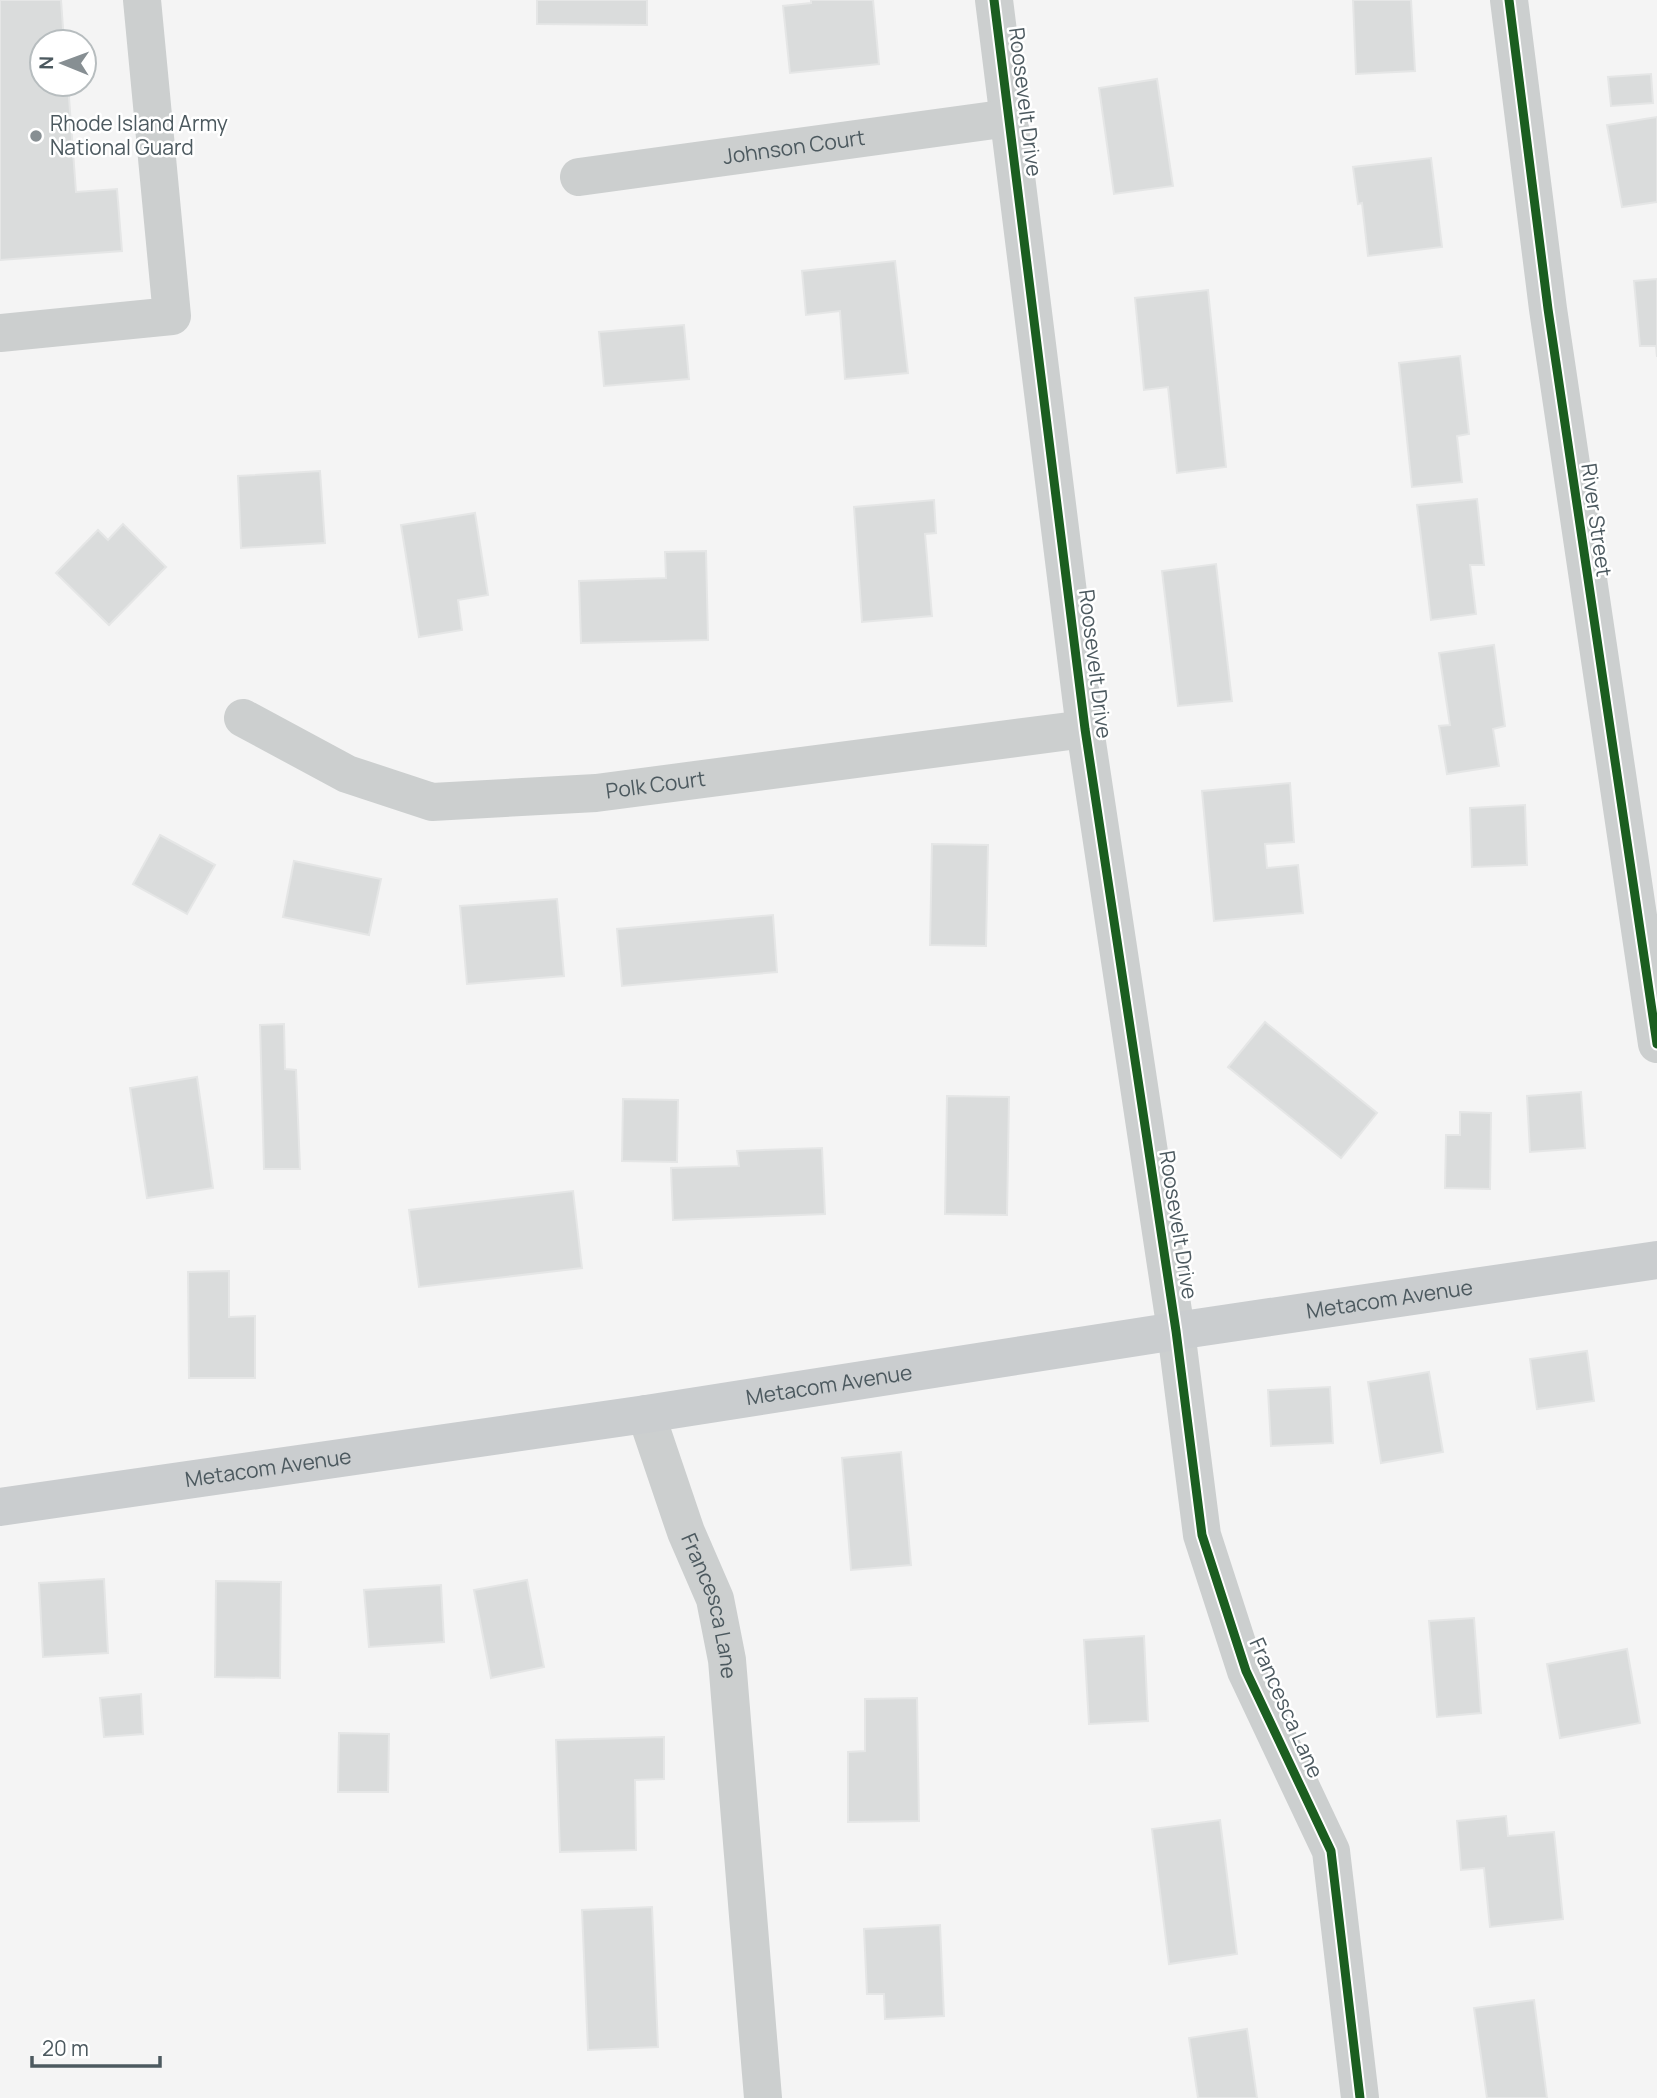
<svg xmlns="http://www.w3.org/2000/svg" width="1657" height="2098" font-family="Manrope,sans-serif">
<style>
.building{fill:#dadcdc;stroke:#e5e6e6;stroke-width:2}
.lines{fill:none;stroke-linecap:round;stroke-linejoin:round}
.minor{stroke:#cccfcf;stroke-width:38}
.major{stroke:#cacdcf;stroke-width:38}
.cycleway-casing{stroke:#fff;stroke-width:13}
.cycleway{stroke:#1b5e20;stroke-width:9}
.poi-dot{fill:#878f93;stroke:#fff;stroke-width:2.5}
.labels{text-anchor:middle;stroke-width:5;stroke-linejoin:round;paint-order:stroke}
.street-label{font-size:21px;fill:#4c595f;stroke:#fff}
.poi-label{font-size:21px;fill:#4c595f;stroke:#fff;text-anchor:start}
</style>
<rect width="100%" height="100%" fill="#f4f4f4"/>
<g class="building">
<polygon points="0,0 61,0 64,42 42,42 42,84 68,84 76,192 117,189 122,251 0,260"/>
<polygon points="537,0 647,0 647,25 537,24"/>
<polygon points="811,0 873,0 879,64 790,73 783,6 811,3"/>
<polygon points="1353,0 1411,0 1415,71 1356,74"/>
<polygon points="1651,74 1653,103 1611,106 1608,77"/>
<polygon points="1157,79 1173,186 1114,194 1099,88"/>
<polygon points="1657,117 1657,202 1622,207 1607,125"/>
<polygon points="1431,158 1442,247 1368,256 1362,203 1358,204 1353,167"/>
<polygon points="895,261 908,373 845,379 840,311 806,315 802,271"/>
<polygon points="1657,279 1657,357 1656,346 1640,346 1634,281"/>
<polygon points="1208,290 1226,467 1177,473 1168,387 1144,390 1135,298"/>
<polygon points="684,325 689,379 604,386 599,332"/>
<polygon points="1460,356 1469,434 1457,436 1462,482 1412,487 1399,363"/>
<polygon points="320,471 325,543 241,548 238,476"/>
<polygon points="1477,499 1484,565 1470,565 1476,614 1431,620 1417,505"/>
<polygon points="934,500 936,533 925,534 932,616 862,622 854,507"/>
<polygon points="475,513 488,595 458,600 462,630 419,637 401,525"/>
<polygon points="123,524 166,567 109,625 56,573 98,530 108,540"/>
<polygon points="706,551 708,640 581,643 579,581 666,578 665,552"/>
<polygon points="1216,564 1232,701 1178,706 1162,571"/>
<polygon points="1494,645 1505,726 1493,729 1499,766 1447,774 1439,726 1450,725 1439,653"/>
<polygon points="1290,783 1294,842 1265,844 1267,868 1298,865 1303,913 1214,921 1202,791"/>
<polygon points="1525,805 1527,865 1472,867 1470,808"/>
<polygon points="160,835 215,865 187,914 133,884"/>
<polygon points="932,844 988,845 986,946 930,945"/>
<polygon points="294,861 381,879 369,935 283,917"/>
<polygon points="557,899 564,976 467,984 460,906"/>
<polygon points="773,915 777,972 622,986 617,929"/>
<polygon points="1265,1022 1377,1113 1341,1158 1228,1067"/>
<polygon points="284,1024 285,1069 296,1070 300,1169 264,1169 260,1025"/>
<polygon points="197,1077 213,1188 147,1198 130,1088"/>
<polygon points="1581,1092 1585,1148 1530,1152 1527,1096"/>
<polygon points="947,1096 1009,1097 1007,1215 945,1214"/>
<polygon points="623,1099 678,1100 677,1162 622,1161"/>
<polygon points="1460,1112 1491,1113 1490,1189 1445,1188 1446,1135 1460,1135"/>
<polygon points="822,1148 825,1214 673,1220 671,1168 739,1166 737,1151"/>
<polygon points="573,1191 582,1268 419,1287 409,1210"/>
<polygon points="229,1271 229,1317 255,1316 255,1378 189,1378 188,1272"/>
<polygon points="1587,1351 1594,1401 1537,1409 1530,1359"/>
<polygon points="1429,1372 1443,1452 1381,1463 1368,1382"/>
<polygon points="1330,1387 1333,1443 1271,1446 1268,1390"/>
<polygon points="901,1452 911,1565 851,1570 842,1458"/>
<polygon points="104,1579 108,1653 43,1657 39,1583"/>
<polygon points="527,1580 544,1667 491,1678 474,1590"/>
<polygon points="216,1581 281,1582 280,1678 215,1677"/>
<polygon points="441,1585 444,1642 369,1647 364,1590"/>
<polygon points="1474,1618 1481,1713 1437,1717 1429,1621"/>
<polygon points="1144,1636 1148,1721 1089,1724 1084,1640"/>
<polygon points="1627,1649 1640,1723 1560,1738 1547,1664"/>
<polygon points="141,1694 143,1734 104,1737 100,1698"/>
<polygon points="917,1698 919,1821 848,1822 848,1752 865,1751 865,1699"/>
<polygon points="339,1733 389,1734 388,1792 338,1792"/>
<polygon points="664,1737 664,1779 635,1780 636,1850 560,1852 556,1740"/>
<polygon points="1506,1816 1508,1836 1554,1832 1563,1919 1490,1927 1484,1868 1461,1870 1457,1821"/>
<polygon points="1220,1820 1237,1954 1169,1964 1152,1829"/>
<polygon points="652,1907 658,2047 588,2050 582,1910"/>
<polygon points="940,1925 944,2016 885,2019 884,1994 867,1994 864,1929"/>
<polygon points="1534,2000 1547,2098 1487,2098 1474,2008"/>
<polygon points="1247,2029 1257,2098 1198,2098 1189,2038"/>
</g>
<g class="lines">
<g class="minor">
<polyline points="994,0 1085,729 1176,1331 1202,1535 1246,1671 1331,1851 1360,2098"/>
<polyline points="1509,0 1548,309 1657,1044"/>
<path id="s1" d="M579,177L1009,118"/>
<polyline points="0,333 172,316 142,0"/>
<path id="s2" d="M243,718L347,774L432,802L596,793L1085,729"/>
<path id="s3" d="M646,1414L686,1532L715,1599L727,1660L763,2098"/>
</g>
<path class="major" id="s4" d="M0,1507L646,1414L1176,1331L1657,1260"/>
<defs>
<g id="cycleway">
<polyline points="994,0 1085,729 1176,1331 1202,1535 1246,1671 1331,1851 1360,2098"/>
<polyline points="1509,0 1548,309 1657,1044"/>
</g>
</defs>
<use href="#cycleway" class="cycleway-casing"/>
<use href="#cycleway" class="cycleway"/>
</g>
<circle class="poi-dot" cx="36" cy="136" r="7"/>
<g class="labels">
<g class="street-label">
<text transform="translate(1025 102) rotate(83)" y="7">Roosevelt Drive</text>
<text dy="7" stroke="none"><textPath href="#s1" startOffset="217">Johnson Court</textPath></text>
<text transform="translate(1596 520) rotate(82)" y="7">River Street</text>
<text transform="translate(1095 664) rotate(83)" y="7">Roosevelt Drive</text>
<text dy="7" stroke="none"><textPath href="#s2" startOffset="432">Polk Court</textPath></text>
<text transform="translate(1178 1225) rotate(81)" y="7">Roosevelt Drive</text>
<text dy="7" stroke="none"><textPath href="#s4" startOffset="1405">Metacom Avenue</textPath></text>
<text dy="7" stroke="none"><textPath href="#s4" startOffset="838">Metacom Avenue</textPath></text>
<text dy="7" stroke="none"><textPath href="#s4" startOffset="271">Metacom Avenue</textPath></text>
<text dy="7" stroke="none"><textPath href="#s3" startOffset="203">Francesca Lane</textPath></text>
<text transform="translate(1286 1708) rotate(66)" y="7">Francesca Lane</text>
</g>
<g class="poi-label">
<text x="50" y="131">Rhode Island Army<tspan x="50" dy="24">National Guard</tspan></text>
</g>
</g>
<g transform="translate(63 63) rotate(271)"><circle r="33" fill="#ffffff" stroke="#b7bdbf" stroke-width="2"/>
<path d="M0-5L12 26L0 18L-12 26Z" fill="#878f93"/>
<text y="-10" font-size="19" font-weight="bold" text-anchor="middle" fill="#4c595f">N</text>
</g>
<path d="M32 2056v10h128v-10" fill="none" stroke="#4c595f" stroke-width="3.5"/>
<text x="42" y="2056" font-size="21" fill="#4c595f" stroke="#ffffff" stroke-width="5" paint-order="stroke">20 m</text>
</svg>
